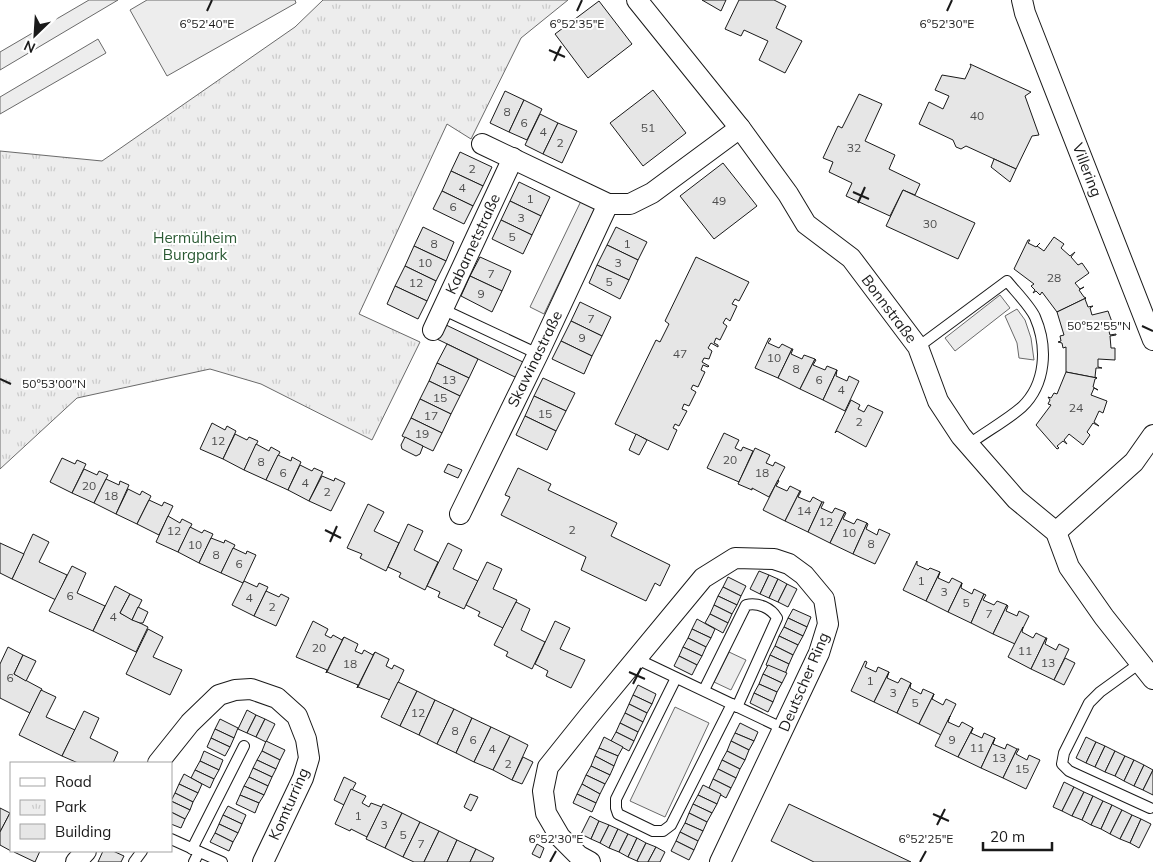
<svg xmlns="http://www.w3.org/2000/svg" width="1153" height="862" font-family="Mulish,sans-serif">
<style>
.built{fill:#ededed;stroke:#6a6a6a}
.park{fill:url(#park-tufts);stroke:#6a6a6a}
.building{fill:#e6e6e6;stroke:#1a1a1a}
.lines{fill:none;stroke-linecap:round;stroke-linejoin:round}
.lane-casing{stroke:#1a1a1a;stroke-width:12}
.street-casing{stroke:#1a1a1a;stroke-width:22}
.lane{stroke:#fff;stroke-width:10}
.street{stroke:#fff;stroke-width:20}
.ticks{fill:none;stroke:#1a1a1a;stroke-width:2}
.labels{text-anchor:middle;stroke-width:4;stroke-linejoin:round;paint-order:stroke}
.number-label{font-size:12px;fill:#4d4d4d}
.street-label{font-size:15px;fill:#1a1a1a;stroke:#fff}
.park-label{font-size:15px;fill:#2b5a34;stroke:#fff}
.ticks-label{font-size:12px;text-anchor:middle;fill:#1a1a1a;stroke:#fff;stroke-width:4;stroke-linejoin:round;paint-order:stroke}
</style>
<defs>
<pattern id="park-tufts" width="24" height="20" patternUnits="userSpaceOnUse" patternTransform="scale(1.25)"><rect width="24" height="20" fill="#ededed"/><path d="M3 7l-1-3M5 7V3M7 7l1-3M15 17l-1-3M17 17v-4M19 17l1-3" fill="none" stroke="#cbcbcb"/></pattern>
</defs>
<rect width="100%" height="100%" fill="#fff"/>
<g class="built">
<polygon points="89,0 118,0 0,70 0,52"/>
<polygon points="147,0 295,0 296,3 167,76 130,10"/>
<polygon points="98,39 106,53 0,114 0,97"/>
<polygon points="581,201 595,208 544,314 530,307"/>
<polygon points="1000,295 1010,308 955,351 945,338"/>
<polygon points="1017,309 1025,320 1031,338 1034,360 1019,358 1017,343 1005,316"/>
<polygon points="729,652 746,660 731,690 714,682"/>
<polygon points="675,707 709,723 665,817 630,801"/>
</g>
<polygon class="park" points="323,0 568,0 521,38 471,139 447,124 359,314 420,342 372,440 261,384 210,369 77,398 0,469 0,151 102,161 295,27"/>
<g class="building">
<polygon points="702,0 726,0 721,11"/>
<polygon points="739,0 774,0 786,6 776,28 802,41 785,73 759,60 768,41 744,30 741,36 725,29"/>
<polygon points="599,1 632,44 588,78 555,34"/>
<polygon points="970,64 1031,92 1025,96 1039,135 1032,136 1016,169 966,146 961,149 956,147 953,140 919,124 929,102 943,109 949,96 935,90 942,75 965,79 971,66"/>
<polygon points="653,90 686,133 643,166 610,123"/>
<polygon points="505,91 524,100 509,132 490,123"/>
<polygon points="859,94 882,104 865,141 895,155 889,169 920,184 915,195 903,190 890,216 846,196 852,183 829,172 833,162 823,158 838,126 842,128"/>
<polygon points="524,100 542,109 527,140 509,132"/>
<polygon points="540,114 558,123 543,154 525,145"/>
<polygon points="558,123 577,131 562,163 543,154"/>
<polygon points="460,152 492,167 483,186 451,171"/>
<polygon points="994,159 1016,169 1010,182 991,167"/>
<polygon points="723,163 757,206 714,239 680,196"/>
<polygon points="451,171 483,186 473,206 442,191"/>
<polygon points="519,182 550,197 541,216 510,201"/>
<polygon points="903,190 975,223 958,259 886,226"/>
<polygon points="442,191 473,206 464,224 433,209"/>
<polygon points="510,201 541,216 532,235 501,220"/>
<polygon points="501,220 532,235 523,254 492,239"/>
<polygon points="423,227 454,242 446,261 414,246"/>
<polygon points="616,227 647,242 638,260 607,245"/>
<polygon points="1054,237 1064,244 1061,248 1070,256 1075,252 1071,257 1078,265 1082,263 1089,273 1075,283 1080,289 1084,287 1079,290 1084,297 1086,298 1057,312 1042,292 1040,295 1036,291 1033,293 1035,290 1031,286 1034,284 1014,269 1028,240 1030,240 1028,243 1036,247 1040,243 1037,246 1044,251"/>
<polygon points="607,245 638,260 629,280 597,265"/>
<polygon points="414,246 446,261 436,281 405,266"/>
<polygon points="480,257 511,271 502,291 470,276"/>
<polygon points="696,257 749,282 739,301 735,299 732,304 737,306 730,321 726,318 723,323 727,326 720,340 716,338 714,343 718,345 718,347 711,343 708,348 712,351 709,359 704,358 702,362 709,366 708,367 703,365 701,370 705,372 698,387 693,385 691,389 696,392 689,406 684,404 682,409 687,411 679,426 675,424 673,428 677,430 668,450 615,424 656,340 660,342 669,324 665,321"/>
<polygon points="597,265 629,280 620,299 589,283"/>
<polygon points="405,266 436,281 427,301 395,286"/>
<polygon points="470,276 502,291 492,312 461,296"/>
<polygon points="395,286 427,301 418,319 387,304"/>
<polygon points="1086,298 1085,299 1088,307 1093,306 1090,308 1092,315 1108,311 1112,322 1107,324 1110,335 1116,334 1116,335 1110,336 1111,348 1115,348 1115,360 1098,359 1098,367 1102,368 1096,368 1095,377 1097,378 1066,372 1066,347 1063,348 1062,343 1058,342 1061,341 1060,336 1064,335 1057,312"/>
<polygon points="580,302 611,317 602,336 571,321"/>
<polygon points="571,321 602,336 592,356 561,341"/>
<polygon points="444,324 525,363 517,378 437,339"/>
<polygon points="769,338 771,339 768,343 779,348 782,344 792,349 778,378 755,368"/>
<polygon points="561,341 592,356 584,374 552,359"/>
<polygon points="447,344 478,359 469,378 437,363"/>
<polygon points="792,349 793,349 791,354 802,359 804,355 815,359 800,389 778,378"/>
<polygon points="815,359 816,360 813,365 825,370 827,366 837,370 823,400 800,389"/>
<polygon points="437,363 469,378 460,396 429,381"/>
<polygon points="837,370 836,376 847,381 849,376 859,381 845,411 823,400"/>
<polygon points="1066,372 1097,378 1095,379 1093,387 1098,390 1094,388 1091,395 1107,401 1103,413 1099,411 1094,422 1099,426 1093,423 1087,432 1090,435 1083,445 1069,434 1064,440 1067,444 1063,441 1057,446 1059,448 1057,449 1036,425 1051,405 1048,404 1050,400 1048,397 1051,398 1054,393 1057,394"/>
<polygon points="543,378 575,393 566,411 534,396"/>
<polygon points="429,381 460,396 451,414 420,399"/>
<polygon points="534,396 566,411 556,431 525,416"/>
<polygon points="420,399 451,414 442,433 411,418"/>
<polygon points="851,400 860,405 858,409 864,412 868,405 883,412 866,447 837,431 835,433"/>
<polygon points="525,416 556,431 547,450 516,435"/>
<polygon points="411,418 442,433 433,451 402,436"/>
<polygon points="212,423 225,430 227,426 236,431 223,459 200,449"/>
<polygon points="724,433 739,440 735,448 741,451 743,447 753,451 739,482 707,468"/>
<polygon points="235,434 247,440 249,437 258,441 244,470 223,459"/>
<polygon points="636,434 647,440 639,455 629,450"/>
<polygon points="405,437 423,446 420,454 416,456 402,449 401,445"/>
<polygon points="256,444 269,451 271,447 280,452 266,480 244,470"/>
<polygon points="755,448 770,455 766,463 773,466 775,462 785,467 769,497 752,488 752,490 738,484"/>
<polygon points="278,455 291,461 292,457 301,462 288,490 266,480"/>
<polygon points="62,458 75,464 77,460 86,464 72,493 50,482"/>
<polygon points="448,464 462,470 458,478 444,472"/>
<polygon points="300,465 312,471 314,468 323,472 309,501 288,490"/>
<polygon points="518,468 551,484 548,490 617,523 611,536 670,565 660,586 655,583 646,601 581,570 586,557 501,515 510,497 505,495"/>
<polygon points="84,469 97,475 99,471 108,475 94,503 72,493"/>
<polygon points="322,476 334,481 335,478 345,483 331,511 309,501"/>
<polygon points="106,479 119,485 120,481 129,485 116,514 94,503"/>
<polygon points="778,480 779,481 776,486 787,491 790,486 800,491 785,521 763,510"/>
<polygon points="128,489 140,495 142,491 151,496 137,524 116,514"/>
<polygon points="800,491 801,491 798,497 810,502 813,497 822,502 808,532 785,521"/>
<polygon points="149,500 162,506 164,502 173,506 159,535 137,524"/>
<polygon points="822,502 824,502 821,508 832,513 835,508 845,512 830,543 808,532"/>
<polygon points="368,504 384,512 374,531 399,543 386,571 360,558 362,554 347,548"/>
<polygon points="845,512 846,513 843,519 854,524 857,519 867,523 853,554 830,543"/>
<polygon points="168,516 180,523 182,519 192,524 178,552 156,542"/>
<polygon points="867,523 868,524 866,529 877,535 879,529 890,534 875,564 853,554"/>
<polygon points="408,524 423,531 414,550 438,562 425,590 399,577 401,573 388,567"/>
<polygon points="190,527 202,533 204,530 213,534 199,563 178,552"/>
<polygon points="33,534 49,542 39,562 67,575 56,600 12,579"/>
<polygon points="211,538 224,543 225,540 235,545 221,573 199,563"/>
<polygon points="0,543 24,554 12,579 0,573"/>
<polygon points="448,543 462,550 453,569 478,581 464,609 438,597 440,592 427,586"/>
<polygon points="233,548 246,554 247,551 256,555 243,583 221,573"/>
<polygon points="917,561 917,565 928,570 930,568 940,572 926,601 903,590"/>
<polygon points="487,562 502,569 493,589 517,600 503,628 478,616 480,612 466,605"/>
<polygon points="72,566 86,573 77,593 105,606 93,631 49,611"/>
<polygon points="759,571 769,575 760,594 750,589"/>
<polygon points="940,572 938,578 949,583 952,578 962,583 948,612 926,601"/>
<polygon points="769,575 778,579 769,598 760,594"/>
<polygon points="728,577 746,586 741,596 723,587"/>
<polygon points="778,579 787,584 778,602 769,598"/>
<polygon points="244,581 257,587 259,583 268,587 254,616 232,605"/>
<polygon points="962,583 961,588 972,594 974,589 984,594 971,623 948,612"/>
<polygon points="787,584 797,589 788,607 778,602"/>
<polygon points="115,586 130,594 120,613 148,627 136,652 93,631"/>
<polygon points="723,587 741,596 737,605 718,596"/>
<polygon points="266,591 279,597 281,594 289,598 276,626 254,616"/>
<polygon points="130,594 142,600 132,620 120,613"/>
<polygon points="984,594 986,595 983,600 994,605 997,601 1007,605 993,634 971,623"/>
<polygon points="718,596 737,605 732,614 714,605"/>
<polygon points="516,602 530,609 521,630 545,642 532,669 506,656 508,652 494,645"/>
<polygon points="714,605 732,614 728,623 710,614"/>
<polygon points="1007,605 1008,606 1006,611 1017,616 1019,611 1029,616 1015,644 993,634"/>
<polygon points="138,607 148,612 143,623 140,623 132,620"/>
<polygon points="793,609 811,617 807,627 788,618"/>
<polygon points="710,614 728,623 723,633 705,623"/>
<polygon points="788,618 807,627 803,636 784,627"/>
<polygon points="697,619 715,629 711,638 692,629"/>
<polygon points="313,621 328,629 325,635 331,638 333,635 342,640 344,637 326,673 327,670 296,657"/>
<polygon points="555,621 570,628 560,649 585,660 571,688 546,676 548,671 535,664"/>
<polygon points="784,627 803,636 798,645 779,636"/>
<polygon points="1023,627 1022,632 1033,638 1036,633 1046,638 1031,669 1008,657"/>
<polygon points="148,629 163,637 153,657 182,670 170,695 126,674"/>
<polygon points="692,629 711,638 706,647 688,638"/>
<polygon points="779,636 798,645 793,655 775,646"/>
<polygon points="344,637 358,644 355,651 362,654 364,650 373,655 375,652 357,688 358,685 327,672"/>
<polygon points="688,638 706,647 702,656 683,647"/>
<polygon points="1046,638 1047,638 1045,644 1056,650 1059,644 1069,649 1054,680 1031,669"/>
<polygon points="775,646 793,655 789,664 770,655"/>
<polygon points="8,647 23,655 14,674 42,689 30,713 0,698 0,664"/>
<polygon points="683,647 702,656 697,665 679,656"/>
<polygon points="375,652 389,659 386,666 392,669 394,665 404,670 390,700 358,687"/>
<polygon points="23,655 36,661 26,681 14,674"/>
<polygon points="770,655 789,664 785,674 766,665"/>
<polygon points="679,656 697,665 692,675 674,666"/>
<polygon points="1065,658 1075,663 1064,685 1054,680"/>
<polygon points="865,661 867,662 865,667 876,672 878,667 889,672 874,702 851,691"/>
<polygon points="768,665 787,673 782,683 763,674"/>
<polygon points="889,672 887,678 898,683 901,678 911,683 897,713 874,702"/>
<polygon points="763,674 782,683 777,692 759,684"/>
<polygon points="398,682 417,691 400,726 381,717"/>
<polygon points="911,683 910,688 921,694 923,689 934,694 919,724 897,713"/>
<polygon points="759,684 777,692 773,702 754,693"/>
<polygon points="638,685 656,694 652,704 633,695"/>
<polygon points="41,690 56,697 46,717 75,730 62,756 19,735"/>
<polygon points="417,691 435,700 419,735 400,726"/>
<polygon points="754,693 773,702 768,712 750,703"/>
<polygon points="934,694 932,699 943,705 946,699 956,704 941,735 919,724"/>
<polygon points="633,695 652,704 647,713 629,704"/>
<polygon points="435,700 454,709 437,744 419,735"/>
<polygon points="629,704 647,713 643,722 625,713"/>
<polygon points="454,709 472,718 456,753 437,744"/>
<polygon points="247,710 256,715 247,733 238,729"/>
<polygon points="84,711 99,718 90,738 118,752 113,763 78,763 62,756"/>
<polygon points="625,713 643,722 638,732 620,723"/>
<polygon points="256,715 265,719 256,737 247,733"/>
<polygon points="950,716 948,722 959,727 962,722 973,728 958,757 935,746"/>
<polygon points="472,718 491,727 474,762 456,753"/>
<polygon points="220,719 238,728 234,738 215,729"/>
<polygon points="265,719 275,724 266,742 256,737"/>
<polygon points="620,723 638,732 634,741 616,732"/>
<polygon points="740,723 758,732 754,741 735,733"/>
<polygon points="491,727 510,736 493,770 474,762"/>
<polygon points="973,728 971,733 982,738 984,733 995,738 981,768 958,757"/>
<polygon points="215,729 234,738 230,747 211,738"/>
<polygon points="616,732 634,741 629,751 611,741"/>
<polygon points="735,733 754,741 749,750 731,741"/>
<polygon points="510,736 528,745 512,780 493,770"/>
<polygon points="604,737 623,747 618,756 599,748"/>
<polygon points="1086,737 1096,742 1086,763 1076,758"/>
<polygon points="211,738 230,747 225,756 207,747"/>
<polygon points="995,738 993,744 1005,749 1007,744 1017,749 1003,778 981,768"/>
<polygon points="266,741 285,750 280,760 262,751"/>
<polygon points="731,741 749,750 745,760 727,751"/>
<polygon points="1096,742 1105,746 1095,767 1086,763"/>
<polygon points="1105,746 1115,751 1105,772 1095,767"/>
<polygon points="599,748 618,756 614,766 595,756"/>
<polygon points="1017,749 1019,749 1016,754 1027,760 1029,755 1040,760 1026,789 1003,778"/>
<polygon points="204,751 223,760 219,770 200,761"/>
<polygon points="262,751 280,760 276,769 257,760"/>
<polygon points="727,751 745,760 740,769 722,760"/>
<polygon points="1115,751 1125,756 1115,776 1105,772"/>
<polygon points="595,756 614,766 610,775 591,766"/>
<polygon points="1125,756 1134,760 1124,781 1115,776"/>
<polygon points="523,757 533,762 522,784 512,780"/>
<polygon points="257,760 276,769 272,777 253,768"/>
<polygon points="722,760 740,769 736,778 718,769"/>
<polygon points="1134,760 1144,765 1134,786 1124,781"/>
<polygon points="200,761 219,770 214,779 195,770"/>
<polygon points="1144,765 1153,770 1143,790 1134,786"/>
<polygon points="591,766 610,775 605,784 586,775"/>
<polygon points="253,768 272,777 268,786 249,777"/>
<polygon points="718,769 736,778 731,788 713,779"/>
<polygon points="195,770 214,779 210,788 191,778"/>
<polygon points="1153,770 1153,795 1143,790"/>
<polygon points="184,774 202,784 198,793 179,784"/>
<polygon points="586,775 605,784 600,794 582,784"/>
<polygon points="249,777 268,786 264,795 244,786"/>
<polygon points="344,777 356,783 344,805 334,800"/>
<polygon points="713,779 731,788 726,798 709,788"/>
<polygon points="1064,782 1074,787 1062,811 1053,807"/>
<polygon points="179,784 198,793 193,802 175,793"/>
<polygon points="582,784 600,794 596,803 577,794"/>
<polygon points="703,785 721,794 717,804 698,795"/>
<polygon points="244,786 264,795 259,803 240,795"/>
<polygon points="1074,787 1084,792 1072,816 1062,811"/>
<polygon points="351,789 366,796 362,803 369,807 371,803 382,807 367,837 351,829 350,831 335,824"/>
<polygon points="1084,792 1093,796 1082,820 1072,816"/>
<polygon points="175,793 193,802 190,810 171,801"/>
<polygon points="470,794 478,797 471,811 464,807"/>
<polygon points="577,794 596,803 592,812 573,803"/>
<polygon points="240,795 259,803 255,813 236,804"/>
<polygon points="698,795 717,804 712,813 693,804"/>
<polygon points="1093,796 1103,801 1091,825 1082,820"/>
<polygon points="171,801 190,810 185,819 171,812"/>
<polygon points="1103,801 1112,805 1101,829 1091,825"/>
<polygon points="383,804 402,813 385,848 366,839"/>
<polygon points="693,804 712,813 707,822 689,813"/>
<polygon points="789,804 911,862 814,862 771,841"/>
<polygon points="1112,805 1122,810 1110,834 1101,829"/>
<polygon points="228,806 246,815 242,824 223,815"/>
<polygon points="0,808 10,813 0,832"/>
<polygon points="1122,810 1132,815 1120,839 1110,834"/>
<polygon points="171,812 185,819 181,828 171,824"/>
<polygon points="10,813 11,814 11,851 0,845 0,832"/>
<polygon points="402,813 420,822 403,857 385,848"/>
<polygon points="689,813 707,822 703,831 685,823"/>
<polygon points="223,815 242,824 238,833 219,824"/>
<polygon points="1132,815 1141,819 1130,843 1120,839"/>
<polygon points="590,816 599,821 591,839 581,834"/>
<polygon points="1141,819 1151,824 1139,848 1130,843"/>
<polygon points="599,821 609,825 600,843 591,839"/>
<polygon points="420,822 439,831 424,862 414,862 403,857"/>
<polygon points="685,823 703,831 698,841 680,832"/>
<polygon points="219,824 238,833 233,842 215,833"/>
<polygon points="609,825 618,829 609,848 600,843"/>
<polygon points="618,829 628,834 619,852 609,848"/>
<polygon points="439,831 457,840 447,862 424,862"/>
<polygon points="680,832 698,841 694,850 676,841"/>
<polygon points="215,833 233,842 229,851 210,842"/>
<polygon points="628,834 637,838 628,857 619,852"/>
<polygon points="637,838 646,843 637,861 628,857"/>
<polygon points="457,840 476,849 470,862 447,862"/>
<polygon points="676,841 694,850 689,860 671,851"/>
<polygon points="646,843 656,847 648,862 639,862 637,861"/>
<polygon points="537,844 544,848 540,858 532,854"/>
<polygon points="656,847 665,852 660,862 648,862"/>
<polygon points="476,849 494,858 492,862 470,862"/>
<polygon points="15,851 40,851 35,862 14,852"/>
<polygon points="103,851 113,851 124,856 121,862 98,862"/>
</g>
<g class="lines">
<defs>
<g id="lane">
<polyline points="442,309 538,354"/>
<path d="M918,347L1007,281C1015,291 1030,306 1035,317C1048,347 1046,384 1022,407C1006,421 985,432 968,445"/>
<polyline points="637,659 784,729"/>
<polyline points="1140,663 1100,692 1089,703 1064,753 1062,764 1069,771 1150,808"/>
<polyline points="676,678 616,799 616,808 618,814 653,831 663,831 671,825 732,704"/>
<path d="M704,690L746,605C758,602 771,608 777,618L737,707"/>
<polyline points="171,839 222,862"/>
<polyline points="192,849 244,746"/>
<polyline points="134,862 142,851"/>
<polyline points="194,862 199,852"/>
</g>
<g id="street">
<polyline points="637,0 740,128 788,194 806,224 851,258 918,347 938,401 961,436 1016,499 1056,532 1069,567 1104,617 1153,679"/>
<polyline points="1022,0 1025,13 1153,340"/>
<polyline points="482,144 608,204 630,204 652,193 740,128"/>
<polyline points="433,330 513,158"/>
<polyline points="460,514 538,354 608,204"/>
<polyline points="1056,532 1134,462 1153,435"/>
<polyline points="158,763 190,723 219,695 235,690 251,689 277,698 297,716 306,739 309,758 303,778 263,862"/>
<polyline points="76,862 86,851"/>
<polyline points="590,862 579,856 560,837 546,813 543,791 548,767 588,717 703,578 735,558 774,559 789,564 804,575 824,599 828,624 819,653 720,862"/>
</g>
</defs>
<use href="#lane" class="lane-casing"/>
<use href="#street" class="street-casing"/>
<use href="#lane" class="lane"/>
<use href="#street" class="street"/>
</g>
<path class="ticks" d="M207,11L212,0M577,11L582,0M947,11L952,0M549,50L565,57M554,61L561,46M853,192L869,199M858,203L865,187M1142,326L1153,331M0,379L11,384M325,530L341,538M330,542L337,526M629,672L645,679M633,684L641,668M933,814L949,821M937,825L945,809M550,862L556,851M920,862L926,851"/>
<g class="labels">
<g class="number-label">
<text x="507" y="116">8</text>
<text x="977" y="120">40</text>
<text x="524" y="127">6</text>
<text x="648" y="132">51</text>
<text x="543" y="136">4</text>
<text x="560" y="147">2</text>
<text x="854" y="152">32</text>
<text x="472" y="173">2</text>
<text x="462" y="192">4</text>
<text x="530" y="203">1</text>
<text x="719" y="205">49</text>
<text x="453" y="211">6</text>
<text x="521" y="222">3</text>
<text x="930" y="228">30</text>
<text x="512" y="241">5</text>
<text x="434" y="248">8</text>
<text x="627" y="248">1</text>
<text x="425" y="267">10</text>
<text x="618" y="267">3</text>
<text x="491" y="278">7</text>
<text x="1054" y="282">28</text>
<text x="609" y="286">5</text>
<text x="416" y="287">12</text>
<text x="481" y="298">9</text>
<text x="591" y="323">7</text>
<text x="582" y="342">9</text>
<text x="680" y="358">47</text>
<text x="774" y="362">10</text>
<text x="796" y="373">8</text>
<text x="449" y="384">13</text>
<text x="819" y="384">6</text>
<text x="841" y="394">4</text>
<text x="440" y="402">15</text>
<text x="1076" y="412">24</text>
<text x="545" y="418">15</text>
<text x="431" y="420">17</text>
<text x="859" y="426">2</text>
<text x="422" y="438">19</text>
<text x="218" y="445">12</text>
<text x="730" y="464">20</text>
<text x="261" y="466">8</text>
<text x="283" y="477">6</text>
<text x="762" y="477">18</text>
<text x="305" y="487">4</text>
<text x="89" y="490">20</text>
<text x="327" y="496">2</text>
<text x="111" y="500">18</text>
<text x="804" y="515">14</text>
<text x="826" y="526">12</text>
<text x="572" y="534">2</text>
<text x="174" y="535">12</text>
<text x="849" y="537">10</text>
<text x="871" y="548">8</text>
<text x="195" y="549">10</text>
<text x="216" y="559">8</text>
<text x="239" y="568">6</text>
<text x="921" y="585">1</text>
<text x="944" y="596">3</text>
<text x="70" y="600">6</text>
<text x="249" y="602">4</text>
<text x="966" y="607">5</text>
<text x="272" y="611">2</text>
<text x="989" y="618">7</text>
<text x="113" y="621">4</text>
<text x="319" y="652">20</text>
<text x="1025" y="655">11</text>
<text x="1048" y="667">13</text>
<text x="350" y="668">18</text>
<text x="10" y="682">6</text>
<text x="870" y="685">1</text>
<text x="893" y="697">3</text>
<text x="915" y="707">5</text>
<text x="418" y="717">12</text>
<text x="455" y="735">8</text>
<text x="473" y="744">6</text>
<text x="952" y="744">9</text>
<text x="977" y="752">11</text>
<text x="492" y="753">4</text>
<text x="999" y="762">13</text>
<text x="508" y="768">2</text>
<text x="1022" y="773">15</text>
<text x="358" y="820">1</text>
<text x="384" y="829">3</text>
<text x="403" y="839">5</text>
<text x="421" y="848">7</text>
</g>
<g class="street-label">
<text transform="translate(1087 170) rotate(69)" y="5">Villering</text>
<text transform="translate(473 244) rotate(-65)" y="5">Kabarnetstraße</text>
<text transform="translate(889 309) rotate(53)" y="5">Bonnstraße</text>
<text transform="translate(535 359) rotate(-64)" y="5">Skawinastraße</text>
<text transform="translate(804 682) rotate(-67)" y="5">Deutscher Ring</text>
<text transform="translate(289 804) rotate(-66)" y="5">Komturring</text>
</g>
<g class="park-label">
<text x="195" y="243">Hermülheim<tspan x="195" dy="17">Burgpark</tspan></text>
</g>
</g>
<g class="ticks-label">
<text x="207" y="28">6°52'40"E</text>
<text x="577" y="28">6°52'35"E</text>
<text x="947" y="28">6°52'30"E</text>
<text x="1099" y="330">50°52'55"N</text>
<text x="54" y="388">50°53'00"N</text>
<text x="556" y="843">6°52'30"E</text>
<text x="926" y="843">6°52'25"E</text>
</g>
<rect x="10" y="762" width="162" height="90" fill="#ffffff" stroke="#a3a3a3"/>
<rect x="20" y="778" width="25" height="8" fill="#ffffff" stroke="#a3a3a3"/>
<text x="55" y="787" font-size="15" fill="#1a1a1a">Road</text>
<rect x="20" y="800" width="25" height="15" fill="url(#park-tufts)" stroke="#a3a3a3"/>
<text x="55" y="812" font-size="15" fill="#1a1a1a">Park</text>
<rect x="20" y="824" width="25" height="15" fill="#e6e6e6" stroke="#a3a3a3"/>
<text x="55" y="837" font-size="15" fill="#1a1a1a">Building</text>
<g transform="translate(35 35) rotate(205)" stroke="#ffffff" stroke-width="4" paint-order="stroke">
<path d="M0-4L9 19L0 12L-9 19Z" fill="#1a1a1a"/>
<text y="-8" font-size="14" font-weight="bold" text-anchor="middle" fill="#1a1a1a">N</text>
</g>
<path d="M983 842v8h69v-8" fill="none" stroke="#1a1a1a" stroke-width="2.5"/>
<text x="990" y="842" font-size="15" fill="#1a1a1a" stroke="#ffffff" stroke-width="4" paint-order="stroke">20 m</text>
</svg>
